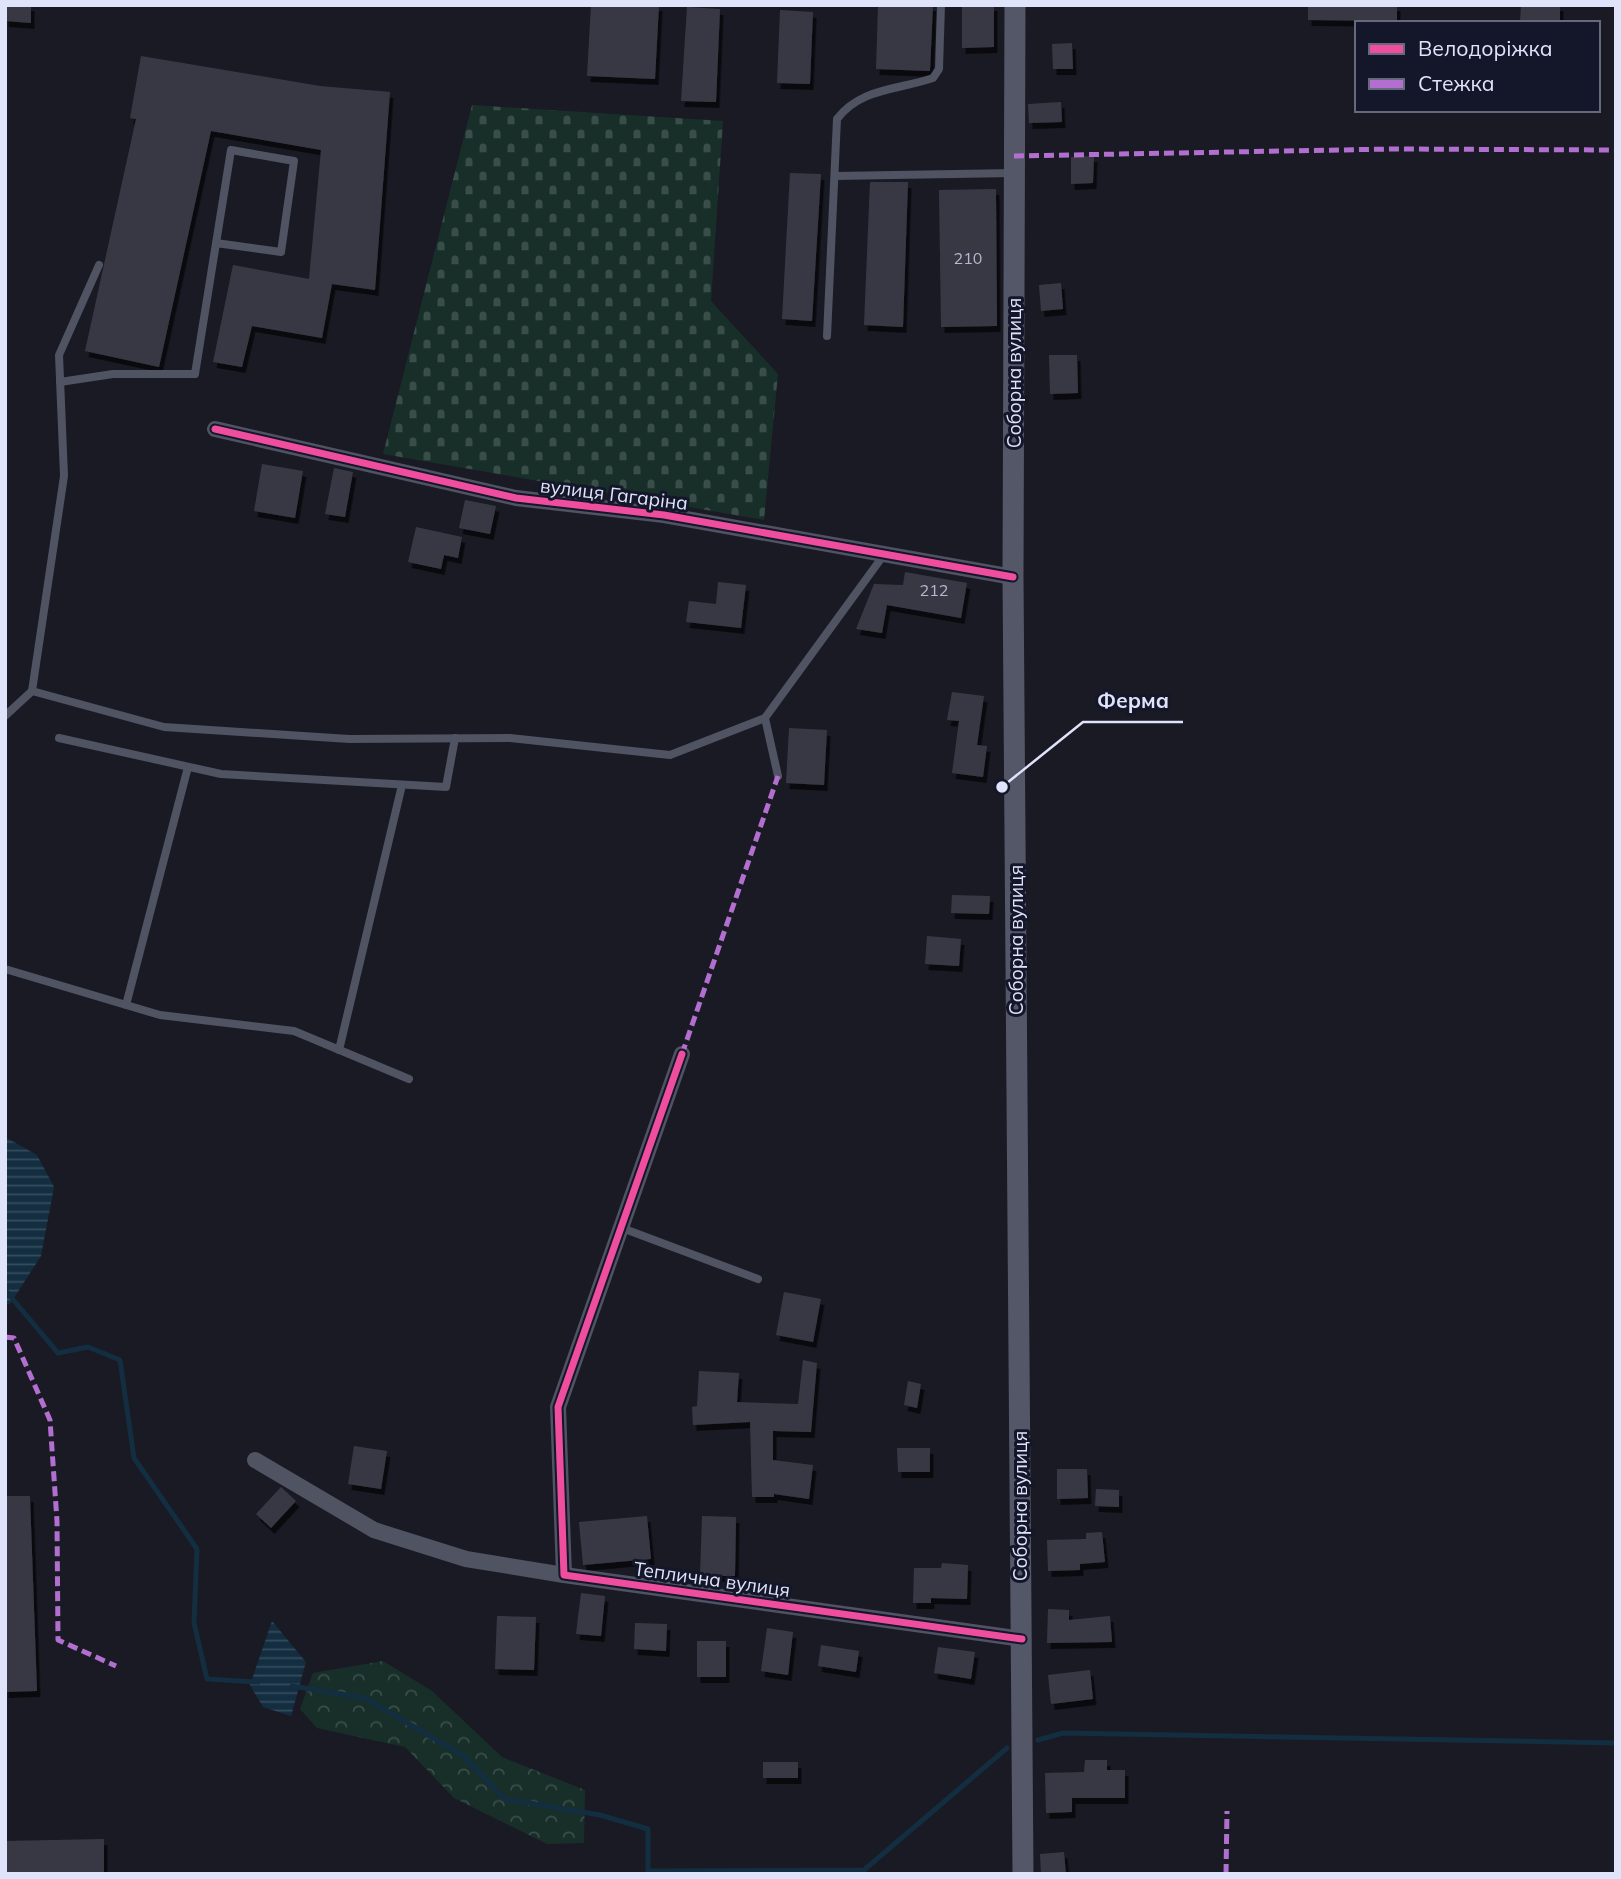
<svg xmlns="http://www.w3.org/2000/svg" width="1621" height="1879" font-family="Mulish,sans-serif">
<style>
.forest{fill:url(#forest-crowns)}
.cemetery{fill:url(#cemetery-stones)}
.water{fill:url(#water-rules)}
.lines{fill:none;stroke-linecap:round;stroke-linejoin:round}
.stream{stroke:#132e40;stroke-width:5}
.building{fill:#383945;filter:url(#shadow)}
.lane{stroke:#4f5362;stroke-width:8}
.street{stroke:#4f5362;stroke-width:16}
.secondary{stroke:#545768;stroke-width:21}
.quiet{stroke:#b36fd0;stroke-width:5;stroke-dasharray:10 5;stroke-linecap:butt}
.cycleway-casing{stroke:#141629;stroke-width:11}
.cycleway{stroke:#ef4d9e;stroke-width:7}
.labels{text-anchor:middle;stroke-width:6;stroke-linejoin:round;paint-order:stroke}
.number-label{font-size:16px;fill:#b6b9ce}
.street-label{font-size:19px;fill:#e0e4fb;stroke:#141629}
.leader{fill:none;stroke:#e0e4fb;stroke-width:2.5}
.callout-dot{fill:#e0e4fb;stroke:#141629;stroke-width:2.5}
.callout-label{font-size:21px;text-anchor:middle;font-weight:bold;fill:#e0e4fb;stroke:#141629;stroke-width:6;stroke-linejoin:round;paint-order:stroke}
</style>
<defs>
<pattern id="forest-crowns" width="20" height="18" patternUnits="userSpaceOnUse" patternTransform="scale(1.75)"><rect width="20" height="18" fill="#182f29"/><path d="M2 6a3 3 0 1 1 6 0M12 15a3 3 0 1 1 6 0" fill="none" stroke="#394d49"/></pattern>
<pattern id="cemetery-stones" width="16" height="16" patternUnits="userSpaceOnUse" patternTransform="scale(1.75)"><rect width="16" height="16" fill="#182f29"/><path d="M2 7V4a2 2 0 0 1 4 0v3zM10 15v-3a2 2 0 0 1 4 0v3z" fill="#394d49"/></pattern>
<pattern id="water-rules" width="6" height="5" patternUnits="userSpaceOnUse" patternTransform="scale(1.75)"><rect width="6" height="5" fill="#132e40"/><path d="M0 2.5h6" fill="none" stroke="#354c5c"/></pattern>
<filter id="shadow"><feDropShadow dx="3.5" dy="6" stdDeviation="0" flood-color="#0009"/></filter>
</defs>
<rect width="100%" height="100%" fill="#191a24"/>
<polygon class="forest" points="383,1661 432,1691 502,1757 585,1790 584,1843 547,1844 454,1798 405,1747 317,1728 300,1709 313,1673"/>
<polygon class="cemetery" points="472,105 723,121 711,301 778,374 764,520 383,454"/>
<g class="water">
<polygon points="5,1137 37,1155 54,1187 41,1256 10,1304 5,1304"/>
<polygon points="272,1621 306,1662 291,1716 263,1707 250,1685"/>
</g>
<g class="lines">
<g class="stream">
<polyline points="5,1290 58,1353 88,1347 120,1360 134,1458 197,1549 194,1623 207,1679 258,1682"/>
<polyline points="292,1686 365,1698 462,1755 505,1799 600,1815 648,1829 648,1871 864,1870 1007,1748"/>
<polyline points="1038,1740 1063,1733 1616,1743"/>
</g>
</g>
<g class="building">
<polygon points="5,5 31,5 31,23 5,21"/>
<polygon points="591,5 659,5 655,79 587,76"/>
<polygon points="878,5 933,5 930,71 876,69"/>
<polygon points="962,5 994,5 994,47 962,48"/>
<polygon points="1308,5 1397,5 1397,21 1308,20"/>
<polygon points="1521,5 1560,5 1560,23 1520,23"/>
<polygon points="687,7 720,9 716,102 681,101"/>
<polygon points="780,10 813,12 810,84 777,83"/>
<polygon points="1072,43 1073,69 1053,69 1052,44"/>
<polygon points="141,56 320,86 390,92 375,290 332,284 322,338 252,326 242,367 213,362 233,265 309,279 321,150 211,131 159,367 85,351 136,119 130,118"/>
<polygon points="1061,102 1062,122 1029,123 1028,104"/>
<polygon points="1094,156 1093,183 1071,184 1071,157"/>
<polygon points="790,173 821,174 812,321 782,319"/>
<polygon points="870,182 908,182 903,327 864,325"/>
<polygon points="996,189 997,326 941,327 939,190"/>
<polygon points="1061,283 1063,309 1041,311 1039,285"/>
<polygon points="1049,355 1077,355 1078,393 1050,394"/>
<polygon points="262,464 303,471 295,518 254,511"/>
<polygon points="334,468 353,472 345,517 325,514"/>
<polygon points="465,500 496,506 490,534 459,528"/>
<polygon points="416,527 462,537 458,558 444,555 441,569 408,562"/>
<polygon points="905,572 967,583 961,618 887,605 882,633 856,629 874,584 903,585"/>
<polygon points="718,582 746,585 741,628 686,622 689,601 716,604"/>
<polygon points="952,692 984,696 977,745 987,746 983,777 952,773 959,721 947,720"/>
<polygon points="789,728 827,730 824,785 786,783"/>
<polygon points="952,895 990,896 989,914 951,913"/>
<polygon points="927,936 961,939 959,966 925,964"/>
<polygon points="784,1292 821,1299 813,1342 776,1335"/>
<polygon points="803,1360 817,1363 811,1432 773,1431 773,1460 813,1465 809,1499 774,1494 774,1497 752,1497 750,1422 693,1425 692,1407 697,1406 699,1371 739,1373 737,1402 798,1404"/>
<polygon points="908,1381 921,1384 917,1408 904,1405"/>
<polygon points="354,1446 387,1451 381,1489 348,1484"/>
<polygon points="897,1448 930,1448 930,1472 898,1472"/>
<polygon points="1057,1469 1087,1469 1088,1498 1057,1499"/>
<polygon points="281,1487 296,1501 271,1528 256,1514"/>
<polygon points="1096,1489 1119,1490 1119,1507 1095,1506"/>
<polygon points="5,1496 30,1496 37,1691 5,1692"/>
<polygon points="647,1516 651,1559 583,1565 579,1522"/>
<polygon points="702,1516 736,1517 735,1576 700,1576"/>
<polygon points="1102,1532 1105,1562 1080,1564 1080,1570 1048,1571 1047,1540 1086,1539 1086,1533"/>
<polygon points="942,1563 968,1565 967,1599 931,1598 931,1603 913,1603 914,1568 941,1568"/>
<polygon points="581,1593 605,1596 601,1636 576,1634"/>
<polygon points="1048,1609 1069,1610 1069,1620 1110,1616 1112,1642 1047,1643"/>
<polygon points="497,1616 536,1617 534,1670 495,1669"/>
<polygon points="635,1623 667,1624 666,1651 634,1649"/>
<polygon points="767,1628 793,1632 788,1675 761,1671"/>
<rect x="697" y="1641" width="29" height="36"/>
<polygon points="821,1645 859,1651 856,1672 818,1666"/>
<polygon points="938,1647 975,1652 971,1679 934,1673"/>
<polygon points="1090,1670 1093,1699 1051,1704 1048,1675"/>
<polygon points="1085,1760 1107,1760 1107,1770 1125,1770 1125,1798 1072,1798 1072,1812 1046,1813 1045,1773 1084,1772"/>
<rect x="763" y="1762" width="35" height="16"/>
<polygon points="104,1839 104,1874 5,1874 5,1841"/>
<polygon points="1064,1852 1066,1874 1041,1874 1040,1854"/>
</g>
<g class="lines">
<g class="lane">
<polyline points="835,176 1014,173"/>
<polyline points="99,265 59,355 64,476 32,691 164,727 349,739 510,738 670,755 765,718"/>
<path d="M827,336L837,119C860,88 898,90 933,78L939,69L941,5"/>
<polyline points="60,382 113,374 195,374 231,150 294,161 281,252 216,243"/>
<polyline points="5,716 32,691"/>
<polyline points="59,738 221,774 446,787 455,738"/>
<polyline points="778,776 765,718 883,556"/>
<polyline points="5,969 160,1015 294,1031 409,1079"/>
<polyline points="126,1005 188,767"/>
<polyline points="339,1050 402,785"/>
<polyline points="622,1228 758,1279"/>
</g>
<g class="street">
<polyline points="215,429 516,498 664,515 1013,577"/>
<polyline points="682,1054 558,1407 564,1575 1022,1639"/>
<polyline points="255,1460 374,1530 466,1559 564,1575"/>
</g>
<polyline class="secondary" points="1015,5 1013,577 1023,1874"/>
<g class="quiet">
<polyline points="1014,156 1392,149 1616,150"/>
<polyline points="682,1054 778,776"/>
<polyline points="5,1337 14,1338 50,1420 57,1521 58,1640 116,1666"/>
<polyline points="1226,1874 1227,1811"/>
</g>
<defs>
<g id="cycleway">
<polyline points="215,429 516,498 664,515 1013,577"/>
<polyline points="682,1054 558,1407 564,1575 1022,1639"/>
</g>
</defs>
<use href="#cycleway" class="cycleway-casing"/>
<use href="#cycleway" class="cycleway"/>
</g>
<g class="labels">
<g class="number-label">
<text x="968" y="264">210</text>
<text x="934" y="596">212</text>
</g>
<g class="street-label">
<text transform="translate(1014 373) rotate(-90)" y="7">Соборна вулиця</text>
<text transform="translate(614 494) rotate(7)" y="7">вулиця Гагаріна</text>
<text transform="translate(1016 940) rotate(-90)" y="7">Соборна вулиця</text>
<text transform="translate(1020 1506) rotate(-90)" y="7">Соборна вулиця</text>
<text transform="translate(712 1579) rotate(8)" y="7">Теплична вулиця</text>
</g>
</g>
<path class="leader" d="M1002 787L1083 722H1183"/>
<circle class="callout-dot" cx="1002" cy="787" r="7"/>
<g class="callout-label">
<text x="1133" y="708">Ферма</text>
</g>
<rect width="1621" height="1879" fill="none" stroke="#e0e4fb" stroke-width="14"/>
<rect x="1355" y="21" width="245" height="91" fill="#141629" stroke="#66687d" stroke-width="2"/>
<rect x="1369" y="44" width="35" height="10" fill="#ef4d9e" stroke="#66687d" stroke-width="2"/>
<text x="1418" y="56" font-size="21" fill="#e0e4fb">Велодоріжка</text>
<rect x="1369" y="79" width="35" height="10" fill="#b36fd0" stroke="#66687d" stroke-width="2"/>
<text x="1418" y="91" font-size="21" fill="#e0e4fb">Стежка</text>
</svg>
